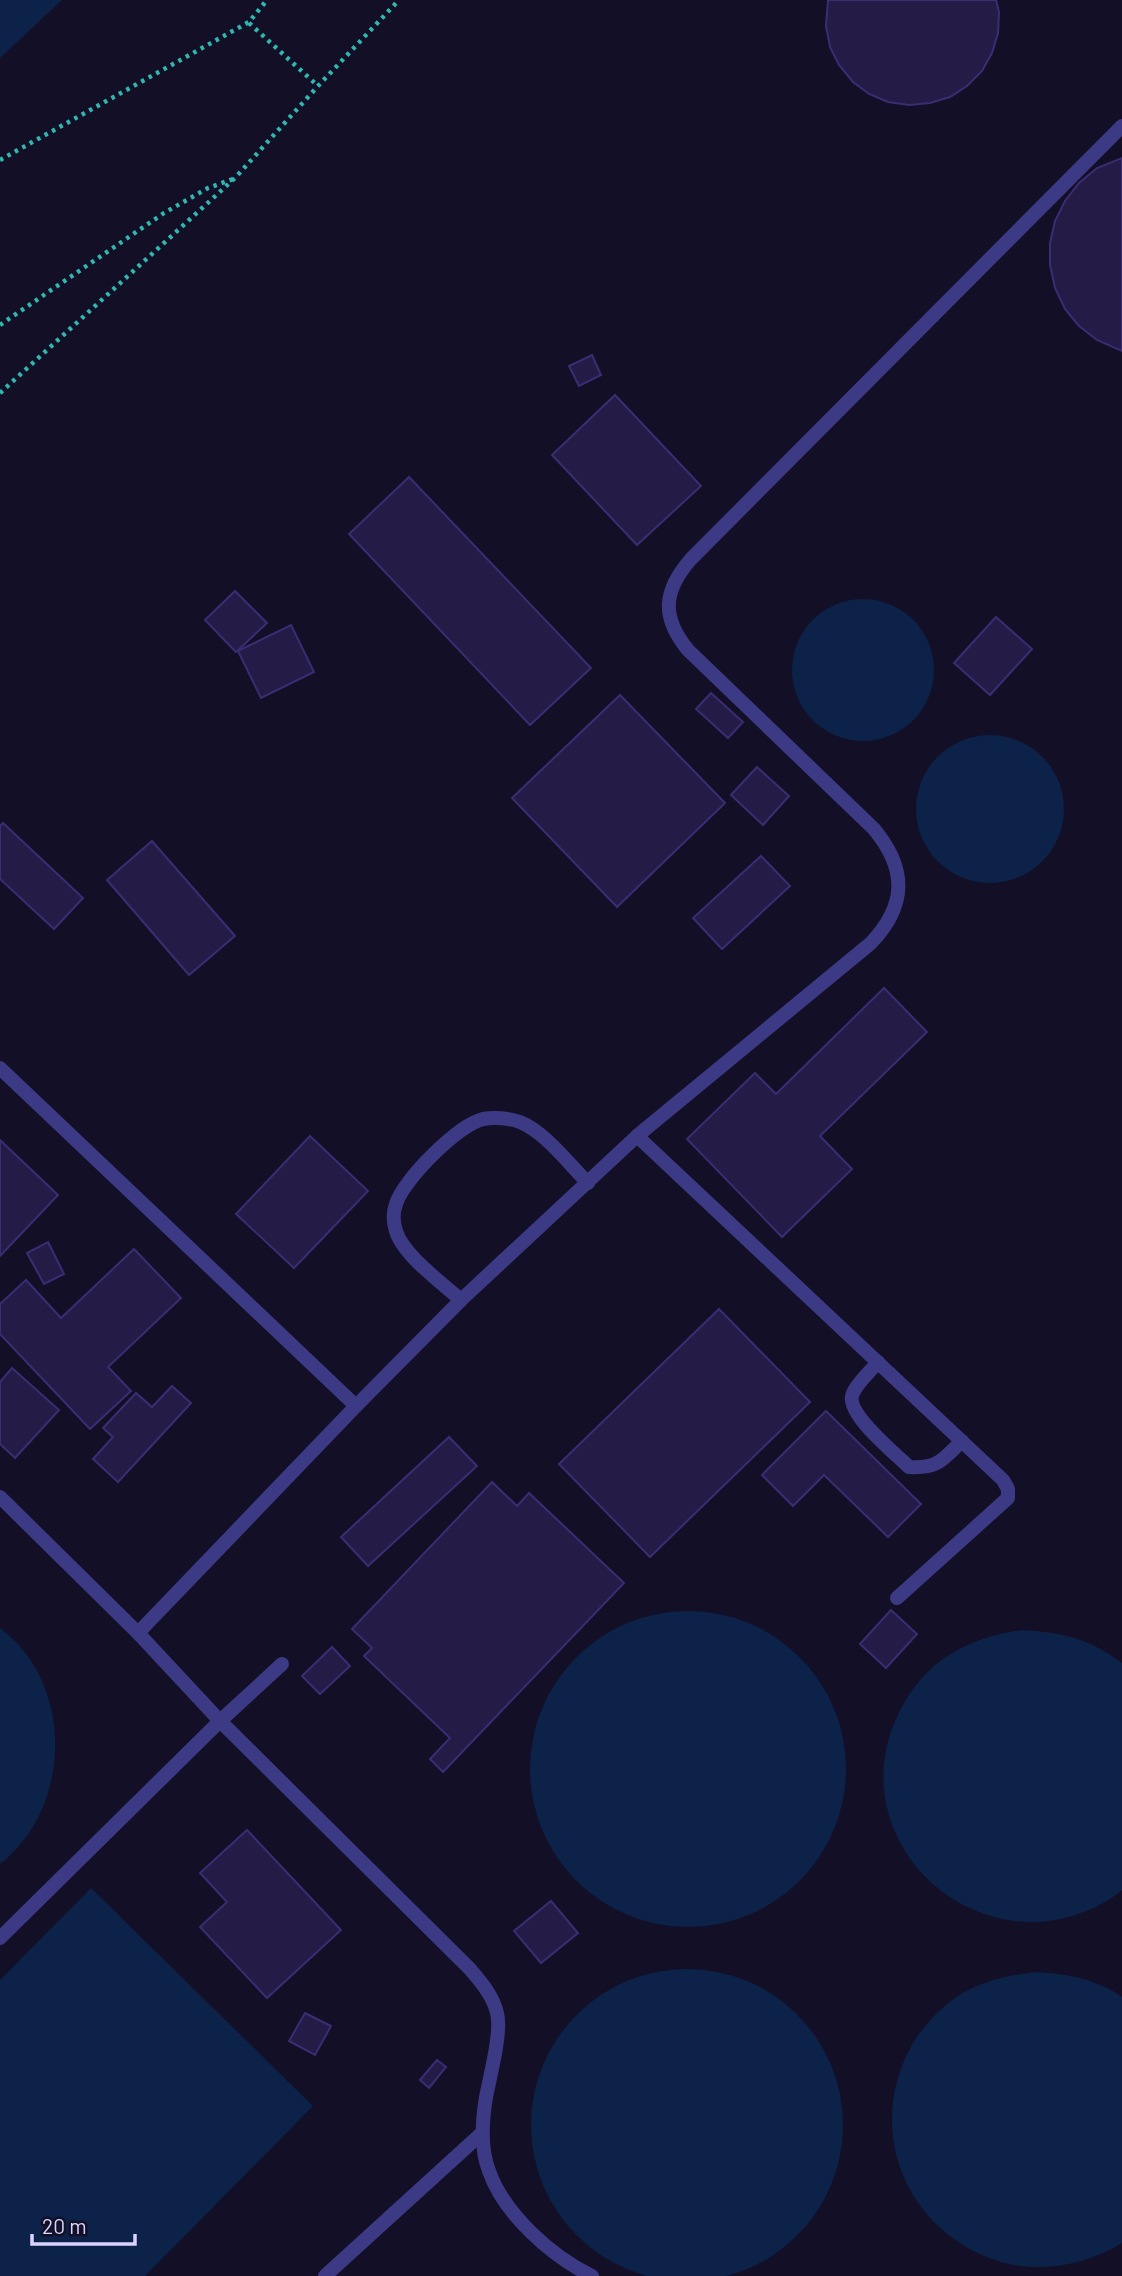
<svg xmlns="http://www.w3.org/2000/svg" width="1122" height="2276" font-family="Barlow,sans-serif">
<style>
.water{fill:#0c2248}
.building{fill:#241b47;stroke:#3b2d73;stroke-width:2}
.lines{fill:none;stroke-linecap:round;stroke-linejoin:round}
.path{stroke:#2fb8b0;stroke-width:4.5;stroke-dasharray:3.5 5;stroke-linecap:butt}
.lane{stroke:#3d3a85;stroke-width:14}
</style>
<rect width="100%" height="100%" fill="#130f26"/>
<g class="water">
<polygon points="0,0 62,0 0,58"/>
<circle cx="863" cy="670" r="71"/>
<circle cx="990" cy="809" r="74"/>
<circle cx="688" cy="1769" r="158"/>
<path d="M0,1628C75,1684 72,1808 0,1864Z"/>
<path d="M1022,1630C1062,1632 1090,1639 1122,1663V1890C1097,1911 1060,1923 1028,1922C925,1918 852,1813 897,1717C907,1694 923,1673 943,1659C967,1642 994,1634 1022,1630Z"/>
<polygon points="91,1888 313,2106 145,2276 0,2276 0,1980"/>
<circle cx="687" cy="2125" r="156"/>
<path d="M1037,1972C1067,1974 1097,1979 1122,1997V2243C1087,2264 1045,2273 1005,2263C908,2237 862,2131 913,2043C924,2025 942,2006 961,1994C985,1980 1010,1975 1037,1972Z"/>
</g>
<g class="building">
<polygon points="828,0 996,0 999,12 998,33 992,53 982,71 967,86 950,97 930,103 909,105 888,102 869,94 853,82 839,65 830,47 826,26"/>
<polygon points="1122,158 1122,351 1097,340 1079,326 1065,309 1055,288 1050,265 1050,243 1055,221 1065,201 1079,183 1097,168"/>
<polygon points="592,355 601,375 579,386 569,366"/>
<polygon points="615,395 701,486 637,545 552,455"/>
<polygon points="409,477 591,668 530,725 349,534"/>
<polygon points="235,591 267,623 236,652 205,620"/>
<polygon points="996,617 1032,649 990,695 954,663"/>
<polygon points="291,625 314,672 261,698 238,651"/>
<polygon points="711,693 743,722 728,738 696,709"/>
<polygon points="620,695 725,803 617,907 512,798"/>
<polygon points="757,767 789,796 763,825 731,795"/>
<polygon points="3,823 83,898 54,929 0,879 0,826"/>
<polygon points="152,841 235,936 189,975 107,880"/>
<polygon points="761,856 790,886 722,949 693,918"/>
<polygon points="884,988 927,1032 820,1136 852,1169 782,1237 687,1139 755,1073 776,1094"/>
<polygon points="310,1136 368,1191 294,1268 236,1214"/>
<polygon points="0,1140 58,1195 0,1256"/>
<polygon points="48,1242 64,1274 44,1284 27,1253"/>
<polygon points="134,1249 181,1298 108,1367 131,1391 90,1429 0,1334 0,1304 26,1280 61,1318"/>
<polygon points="719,1309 810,1402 650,1557 559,1464"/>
<polygon points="12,1368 59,1410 15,1458 0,1444 0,1382"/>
<polygon points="172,1386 191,1403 118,1482 93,1459 113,1437 103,1428 136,1393 152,1407"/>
<polygon points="826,1411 921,1504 888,1537 824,1475 793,1506 762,1475"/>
<polygon points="449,1437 477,1466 368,1566 341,1537"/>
<polygon points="492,1482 517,1506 529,1493 624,1583 443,1772 430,1759 450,1738 364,1656 372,1648 352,1629"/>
<polygon points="891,1610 917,1634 886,1668 860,1644"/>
<polygon points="332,1647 350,1666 320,1694 302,1676"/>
<polygon points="247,1830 341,1930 267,1998 200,1927 227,1902 200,1873"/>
<polygon points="551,1901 578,1933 541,1963 514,1931"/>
<polygon points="305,2013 331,2026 315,2055 289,2041"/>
<polygon points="437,2060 446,2067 429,2088 420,2080"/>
</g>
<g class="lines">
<g class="path">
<polyline points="249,23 318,86"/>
<polyline points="0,160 249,22 267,0"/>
<polyline points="0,325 164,213 208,188 233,179"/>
<polyline points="0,393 235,178 318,86 399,0"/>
</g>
<g class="lane">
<polyline points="0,1068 356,1406"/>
<polyline points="637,1136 1003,1480 1008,1489 1008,1498 897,1598"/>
<path d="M461,1300C442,1283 403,1255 396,1231C393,1222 393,1212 396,1204C403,1180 458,1125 483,1119C494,1117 509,1118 520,1122C545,1132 569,1164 588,1183"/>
<path d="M878,1362C870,1372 858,1382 853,1393C843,1412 895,1453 909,1467C938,1469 942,1460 962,1441"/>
<path d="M0,1497L138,1633L220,1721L469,1968C480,1981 493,1995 497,2013C502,2032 490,2076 486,2097C482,2121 480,2148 489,2171C504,2214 551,2256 592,2276"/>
<path d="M138,1633L356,1406L461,1300L637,1136L871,943C907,905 907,869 874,829L688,650C661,617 663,591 691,559L1122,126"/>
<polyline points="0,1938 220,1721 282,1664"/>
<polyline points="325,2276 482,2133"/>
</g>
</g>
<path d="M32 2234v10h103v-10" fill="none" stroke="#d9d4ff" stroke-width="3.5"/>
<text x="42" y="2234" font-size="21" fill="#d9d4ff" stroke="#130f26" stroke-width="5" paint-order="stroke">20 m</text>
</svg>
